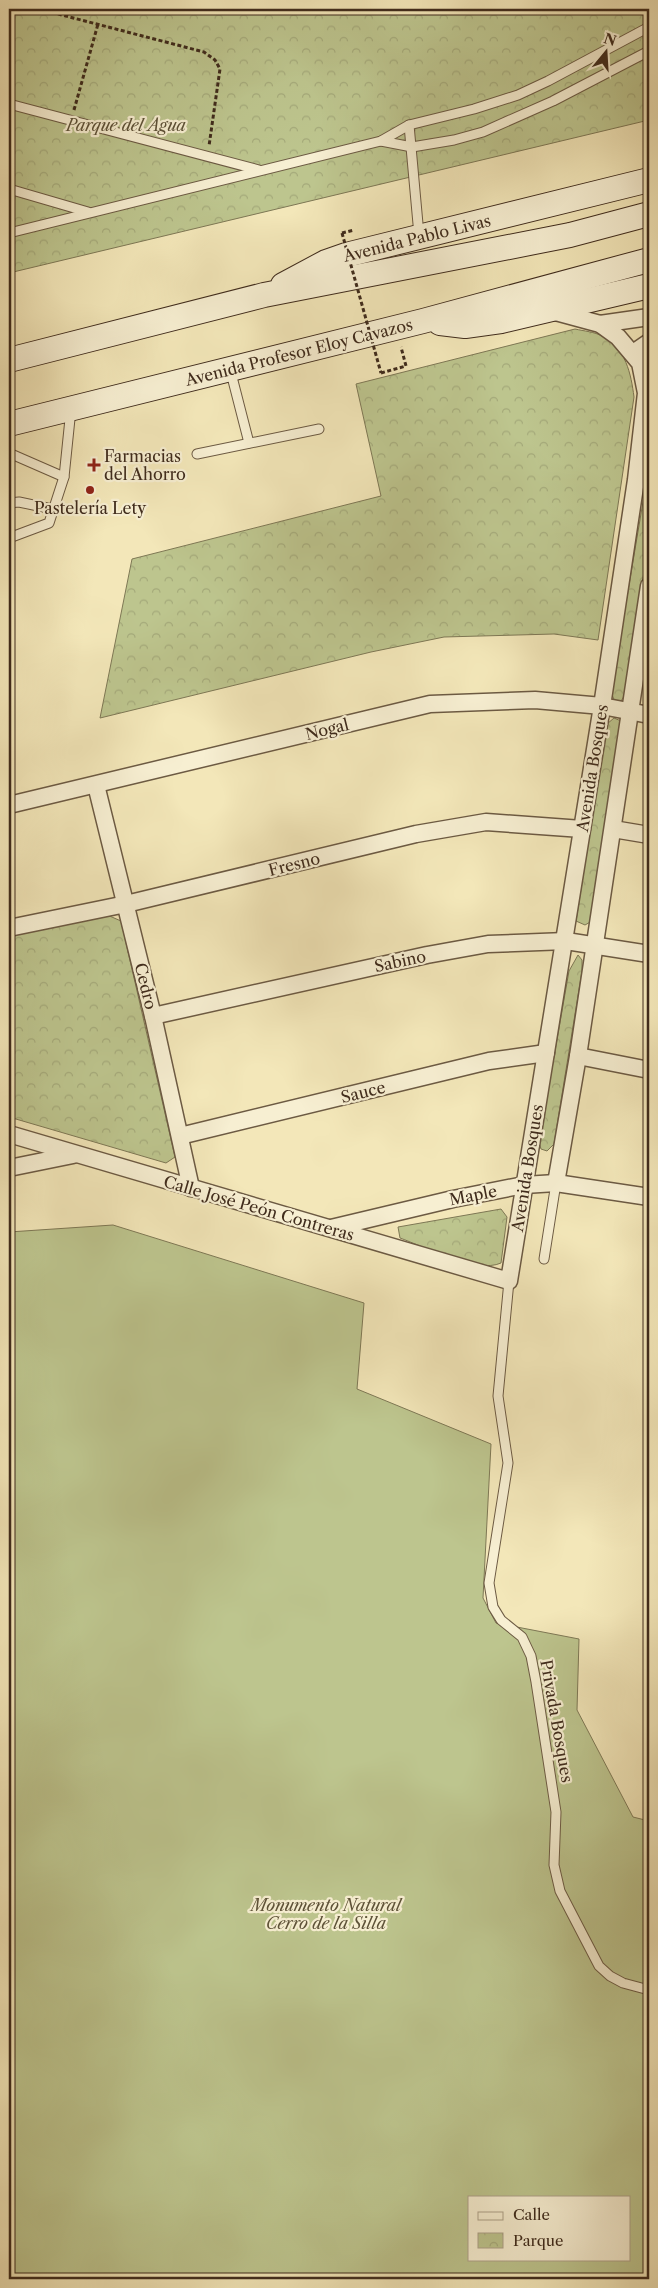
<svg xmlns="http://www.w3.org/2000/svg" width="658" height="2288" font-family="'Libre Caslon Text',serif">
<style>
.grass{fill:#bdc58e;stroke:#7e7855;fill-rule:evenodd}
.park{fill:url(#park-crowns);stroke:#7e7855}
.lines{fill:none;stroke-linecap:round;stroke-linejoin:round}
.lane-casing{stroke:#6c5a43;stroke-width:11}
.street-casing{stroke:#6c5a43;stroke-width:19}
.secondary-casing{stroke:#3f2b1c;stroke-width:26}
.path{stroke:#3f2b1c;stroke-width:3;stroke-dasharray:4 2.5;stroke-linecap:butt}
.lane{stroke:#f7efd2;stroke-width:9}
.street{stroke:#f7efd2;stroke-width:16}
.secondary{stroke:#f7efd2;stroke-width:24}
.path-bridge{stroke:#3f2b1c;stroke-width:3;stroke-dasharray:4 2.5;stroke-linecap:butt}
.poi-dot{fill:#8f2418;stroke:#f7efd2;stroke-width:2}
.labels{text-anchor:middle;stroke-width:4.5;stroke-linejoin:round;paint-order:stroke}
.park-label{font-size:16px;font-style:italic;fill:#5e5238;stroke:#f7efd2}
.street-label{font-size:16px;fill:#3f2b1c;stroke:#f7efd2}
.poi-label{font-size:16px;fill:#3f2b1c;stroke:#f7efd2;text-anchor:start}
</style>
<defs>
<pattern id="park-crowns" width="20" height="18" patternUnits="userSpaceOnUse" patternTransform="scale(1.25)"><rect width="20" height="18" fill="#bdc58e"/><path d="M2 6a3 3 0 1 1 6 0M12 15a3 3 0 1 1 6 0" fill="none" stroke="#a4a97a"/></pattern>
</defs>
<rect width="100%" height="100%" fill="#f3e7b9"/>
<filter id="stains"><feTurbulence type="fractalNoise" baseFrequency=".004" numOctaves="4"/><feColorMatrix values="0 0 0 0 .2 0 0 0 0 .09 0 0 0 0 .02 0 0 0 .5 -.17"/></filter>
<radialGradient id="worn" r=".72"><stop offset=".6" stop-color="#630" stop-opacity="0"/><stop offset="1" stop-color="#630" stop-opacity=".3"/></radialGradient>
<path class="grass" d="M113,1225L364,1303L357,1389L491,1444L483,1598L496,1623L579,1639L577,1710L633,1817L649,1821V2279H9V1232ZM469,2197H629V2259H469Z"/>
<g class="park">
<polygon points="9,9 649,9 649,120 9,273"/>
<path d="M575,329C584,331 595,332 602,336C626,348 631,374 634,397L598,640L554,634L444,637L371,652L100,718L132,559L381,496L356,384Z"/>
<polygon points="649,489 649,539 625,695 621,701 615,702 611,692 644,496"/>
<polygon points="614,718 621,721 592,921 585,925 576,921 607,724"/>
<polygon points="105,914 121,921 175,1157 166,1163 9,1117 9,935"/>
<polygon points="578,955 582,960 582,971 554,1144 547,1151 541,1149 539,1142 569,971"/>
<path d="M501,1209L507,1217L501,1263C477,1274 425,1247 400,1238L398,1227Z"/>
</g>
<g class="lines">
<defs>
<g id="lane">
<polyline points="9,104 259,170"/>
<polyline points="409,125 419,235"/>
<polyline points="381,141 412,147 454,140 483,132 553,101 649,51"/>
<polyline points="9,189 88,212"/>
<polyline points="9,233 381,141 409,125 474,109 518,95 548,81 649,27"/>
<polyline points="230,369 249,443"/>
<polyline points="9,453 64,477"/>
<polyline points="197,454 319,429"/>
<polyline points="9,503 19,502 52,509"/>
<polyline points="9,538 49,523 64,477 71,409"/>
<polyline points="544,1259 556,1183"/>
<polyline points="509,1281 498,1396 508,1463 489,1583 493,1607 501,1620 522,1637 531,1656 536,1682 556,1812 554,1865 560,1891 599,1966 610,1976 623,1983 649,1990"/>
</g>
<g id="street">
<polyline points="600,324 649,317"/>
<polyline points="633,353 649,342"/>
<polyline points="96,785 153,1016 191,1188"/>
<polyline points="9,805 430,704 535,700 602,706 649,715"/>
<polyline points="613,829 649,835"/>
<polyline points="9,928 126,904 416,834 486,822 582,829"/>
<polyline points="153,1016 427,955 488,944 566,941 649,954"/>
<polyline points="578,1056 649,1070"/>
<polyline points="9,1134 509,1281 602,706 636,480 646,393 640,363 618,337 600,324 552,311"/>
<polyline points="180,1136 489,1061 546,1053"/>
<polyline points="9,1168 73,1155"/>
<polyline points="556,1183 578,1056 649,586"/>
<polyline points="331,1228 453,1199 524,1185 556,1183 649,1197"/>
</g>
<g id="secondary">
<polyline points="283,285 326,262 346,255 649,180"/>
<polyline points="440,323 465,326 501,321 649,286"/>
<polyline points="9,360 264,295 570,235 649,214"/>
<polyline points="9,424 423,321 649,260"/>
</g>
</defs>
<use href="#lane" class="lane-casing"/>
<use href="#street" class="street-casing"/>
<use href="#secondary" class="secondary-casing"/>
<g class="path">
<polyline points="39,9 204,52 215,60 220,69 209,146"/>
<polyline points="74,110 98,24"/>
<polyline points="342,233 354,230"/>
<polyline points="381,373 406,366 401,347"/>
</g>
<use href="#lane" class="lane"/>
<use href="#street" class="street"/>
<use href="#secondary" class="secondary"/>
<polyline class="path-bridge" points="342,233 381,373"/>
</g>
<g class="poi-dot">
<path d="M91.5 457.5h5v5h5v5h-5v5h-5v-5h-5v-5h5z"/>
<circle cx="90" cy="490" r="5"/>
</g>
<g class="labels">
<g class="park-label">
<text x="126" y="131">Parque del Agua</text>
<text x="326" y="1911">Monumento Natural<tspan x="326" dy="18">Cerro de la Silla</tspan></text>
</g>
<g class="street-label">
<text transform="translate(417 238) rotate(-14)" y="6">Avenida Pablo Livas</text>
<text transform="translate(299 352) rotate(-14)" y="6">Avenida Profesor Eloy Cavazos</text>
<text transform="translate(327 729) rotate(-14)" y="6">Nogal</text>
<text transform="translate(592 768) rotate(-81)" y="6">Avenida Bosques</text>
<text transform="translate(294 864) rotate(-14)" y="6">Fresno</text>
<text transform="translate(400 961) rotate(-12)" y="6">Sabino</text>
<text transform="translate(146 986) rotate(76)" y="6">Cedro</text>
<text transform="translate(363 1092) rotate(-14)" y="6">Sauce</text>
<text transform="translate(527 1168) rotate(-81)" y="6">Avenida Bosques</text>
<text transform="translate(473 1195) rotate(-11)" y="6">Maple</text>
<text transform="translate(259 1208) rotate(16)" y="6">Calle José Peón Contreras</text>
<text transform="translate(557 1721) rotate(80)" y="6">Privada Bosques</text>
</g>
<g class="poi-label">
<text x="104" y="462">Farmacias<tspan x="104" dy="18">del Ahorro</tspan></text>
<text x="90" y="514" text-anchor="middle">Pastelería Lety</text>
</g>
</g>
<rect width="658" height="2288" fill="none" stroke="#f3e7b9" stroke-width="30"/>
<rect x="10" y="10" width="638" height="2268" fill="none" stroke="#3f2b1c" stroke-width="2.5"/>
<rect x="15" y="15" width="628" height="2258" fill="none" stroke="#3f2b1c"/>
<rect x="468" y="2196" width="162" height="65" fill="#f7efd2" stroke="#ada189"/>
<rect x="478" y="2212" width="25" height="8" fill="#f7efd2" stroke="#ada189"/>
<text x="513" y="2220" font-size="15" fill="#3f2b1c">Calle</text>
<rect x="478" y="2233" width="25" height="15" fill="url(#park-crowns)" stroke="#ada189"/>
<text x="513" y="2246" font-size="15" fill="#3f2b1c">Parque</text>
<g transform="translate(606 52) rotate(18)" stroke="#f7efd2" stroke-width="4" paint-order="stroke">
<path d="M0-4L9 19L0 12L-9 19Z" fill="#3f2b1c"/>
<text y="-8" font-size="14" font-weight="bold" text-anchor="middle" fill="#3f2b1c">N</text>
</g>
<rect width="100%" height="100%" filter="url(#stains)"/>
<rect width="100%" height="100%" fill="url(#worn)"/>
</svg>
